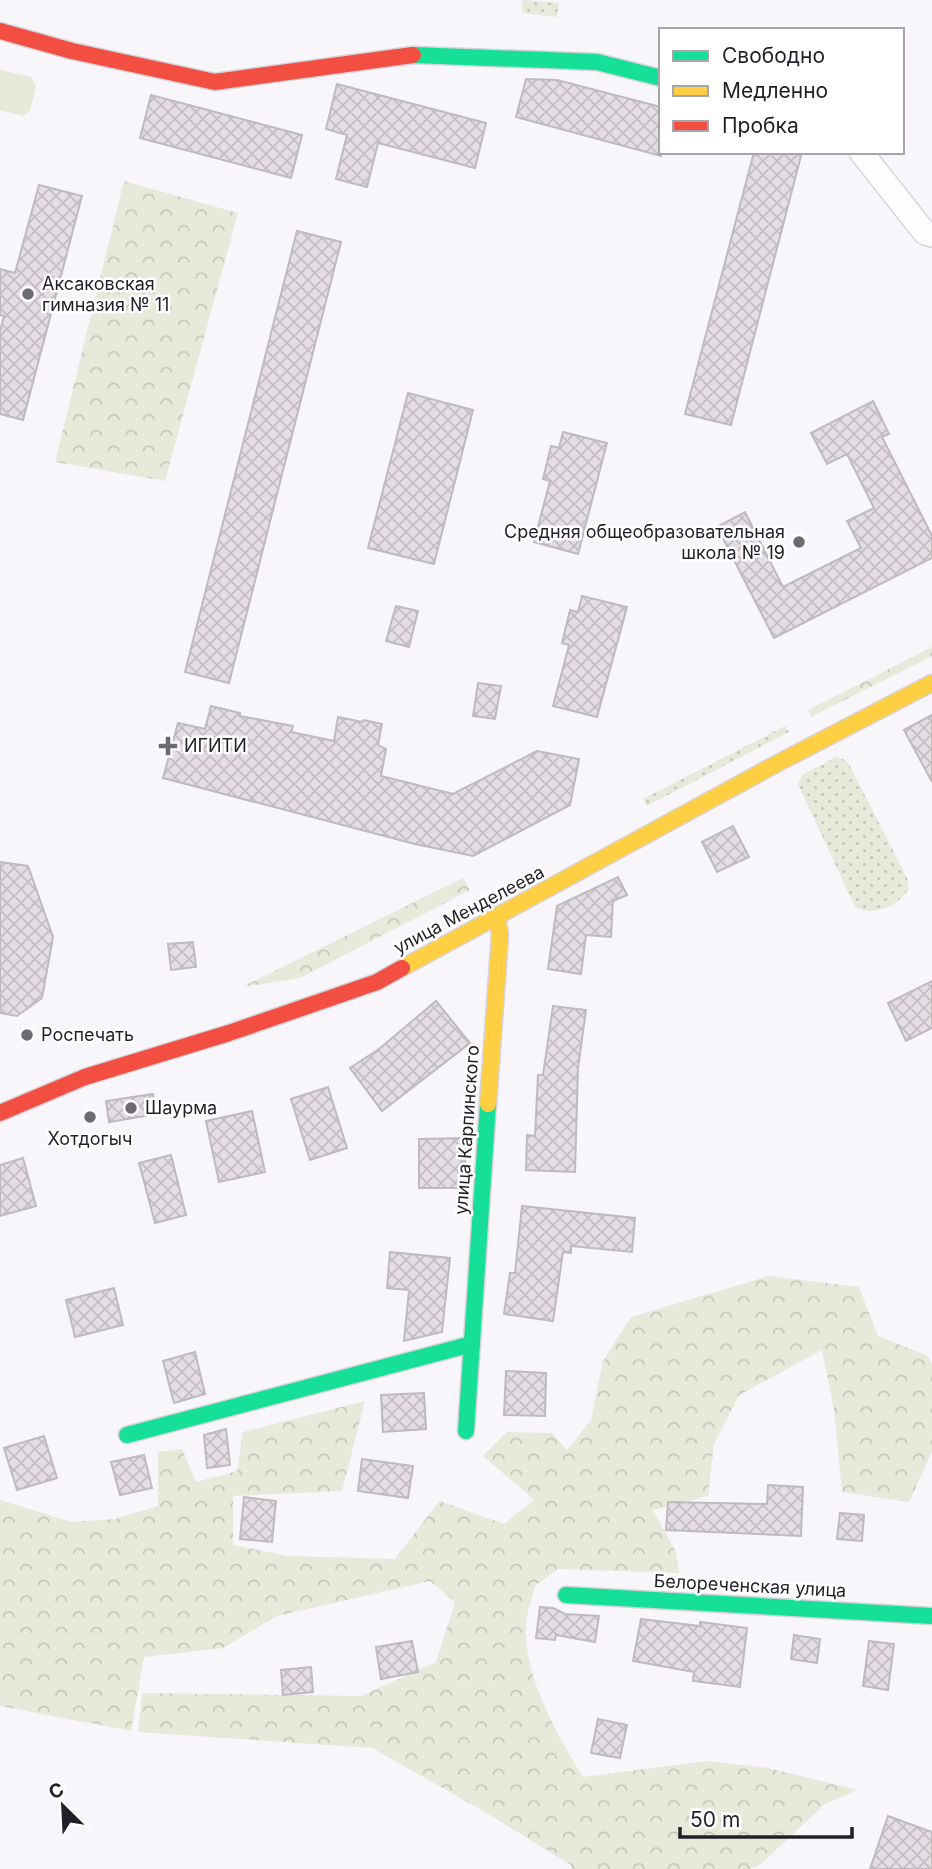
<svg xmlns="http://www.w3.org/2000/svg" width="932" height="1869" font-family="Inter,sans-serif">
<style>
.grass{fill:url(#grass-dots)}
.forest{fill:url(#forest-crowns)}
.park{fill:#e7e9da}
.building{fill:url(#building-cross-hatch);stroke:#bebabe;stroke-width:2}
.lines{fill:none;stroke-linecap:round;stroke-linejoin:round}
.street-casing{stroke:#d7d3db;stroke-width:26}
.fast-casing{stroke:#d7d3db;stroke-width:19}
.slow-casing{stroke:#d7d3db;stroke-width:19}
.jam-casing{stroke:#d7d3db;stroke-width:19}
.street{stroke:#fefefe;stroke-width:23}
.fast{stroke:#16e098;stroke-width:16}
.slow{stroke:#ffcf43;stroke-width:16}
.jam{stroke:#f24e42;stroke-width:16}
.poi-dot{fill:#6e6a72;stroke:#fff;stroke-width:2.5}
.labels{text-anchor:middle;stroke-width:5;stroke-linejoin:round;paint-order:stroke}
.poi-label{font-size:18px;fill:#231f28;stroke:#fff;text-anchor:start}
.street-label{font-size:18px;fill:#231f28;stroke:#fff}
</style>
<defs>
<pattern id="grass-dots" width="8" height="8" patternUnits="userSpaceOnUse" patternTransform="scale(1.75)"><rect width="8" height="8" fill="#e7e9da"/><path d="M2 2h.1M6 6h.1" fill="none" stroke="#c6c7bb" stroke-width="1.8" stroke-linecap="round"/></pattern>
<pattern id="forest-crowns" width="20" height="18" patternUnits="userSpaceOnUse" patternTransform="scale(1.75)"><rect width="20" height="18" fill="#e7e9da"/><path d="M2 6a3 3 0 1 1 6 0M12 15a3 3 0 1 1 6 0" fill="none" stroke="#c6c7bb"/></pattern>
<pattern id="building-cross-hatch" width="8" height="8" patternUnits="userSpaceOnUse" patternTransform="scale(1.75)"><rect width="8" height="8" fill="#e4dde4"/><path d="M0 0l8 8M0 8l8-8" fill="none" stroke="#c3bdc4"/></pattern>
</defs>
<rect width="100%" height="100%" fill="#f8f6fb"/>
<g class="grass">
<polygon points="523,0 559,3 557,17 522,13"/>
<polygon points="785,726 789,732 647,806 643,799"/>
<path d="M836,757L843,759L849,764L907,878L909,889C896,907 875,917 855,907L798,784L802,775Z"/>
</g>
<g class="forest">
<polygon points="124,181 238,213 165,481 55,462"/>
<polygon points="932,647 932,656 811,717 808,710"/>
<polygon points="463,878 470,890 300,978 242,987"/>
<path d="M769,1276L859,1287L878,1336L928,1356L932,1364V1452L909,1502L842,1492L834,1410L822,1350L739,1395L714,1444L708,1496L653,1510L676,1552L679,1573L558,1569L535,1586C532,1599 526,1614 526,1628C524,1677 558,1736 583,1777L707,1761L768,1768L858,1790L825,1804L760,1865L750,1869H571V1865L485,1812L372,1748L138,1732L142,1693L361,1696L436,1662L455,1602L430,1581L277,1616L223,1648L144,1657L131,1731L0,1706V1500L72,1522L115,1519L158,1506V1452L182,1449L196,1482L237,1471L243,1432L365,1401L342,1491L233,1496V1545L288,1556L395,1559L439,1501L504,1524L534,1500L483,1456L507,1432L552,1433L567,1450L591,1420L603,1361L631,1317Z"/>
</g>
<polygon class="park" points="0,70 31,77 36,86 30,111 23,116 0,110"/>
<g class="building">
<polygon points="526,79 557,80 661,107 661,156 516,117"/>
<polygon points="337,84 486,123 475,168 378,143 367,187 336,179 347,135 326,129"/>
<polygon points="151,95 302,135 291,178 140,138"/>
<polygon points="754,152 802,152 731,425 685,414"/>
<polygon points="39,185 82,196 23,420 0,414 0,331 4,316 0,315 0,269 15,273"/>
<polygon points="297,231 341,242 229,683 185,672"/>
<polygon points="408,393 473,410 434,564 368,548"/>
<polygon points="873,401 889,434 882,437 932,536 932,558 774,638 717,527 745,512 783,587 861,548 847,521 874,508 847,454 827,464 811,433"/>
<polygon points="563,432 607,443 578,554 534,542 550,481 543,479 551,446 559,448"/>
<polygon points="582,596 627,607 597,717 553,706 569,645 562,643 570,610 578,612"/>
<polygon points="396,606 418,611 409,647 386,641"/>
<polygon points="478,683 501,686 495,719 473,716"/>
<polygon points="211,706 240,713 240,716 293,726 291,732 334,741 338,717 362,722 364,720 382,724 378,745 386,749 381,776 453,794 537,751 579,759 570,805 473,856 415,844 163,778 178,723 205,729"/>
<polygon points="932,715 932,782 904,730"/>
<polygon points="733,826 749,857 717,872 702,842"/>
<polygon points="0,862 28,866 53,937 42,998 17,1016 0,1013"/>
<polygon points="618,877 627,895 613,901 611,937 586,935 581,974 548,969 557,906"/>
<polygon points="193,942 196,967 171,970 168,944"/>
<polygon points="932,981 932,1028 906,1041 888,1003"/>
<polygon points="436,1001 470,1043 382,1111 350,1068 379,1049"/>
<polygon points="553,1006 586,1010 578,1068 575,1172 526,1170 527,1135 535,1136 538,1075 543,1075"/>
<polygon points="328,1087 347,1148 310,1160 291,1099"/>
<polygon points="153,1094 157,1114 109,1122 106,1101"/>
<polygon points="252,1111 265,1172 219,1182 206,1121"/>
<polygon points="467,1138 463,1188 419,1188 419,1139"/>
<polygon points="171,1155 186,1215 155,1223 139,1163"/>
<polygon points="23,1158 36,1206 0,1216 0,1165"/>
<polygon points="522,1206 635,1218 632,1252 571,1246 571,1253 563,1252 553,1321 504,1314 510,1273 515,1273"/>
<polygon points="390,1252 450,1258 442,1332 404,1341 409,1290 387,1288"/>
<polygon points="114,1288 123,1325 75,1337 66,1300"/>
<polygon points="195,1352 205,1394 174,1403 163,1361"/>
<polygon points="506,1371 546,1373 545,1416 504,1415"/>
<polygon points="424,1393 426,1429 383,1432 381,1395"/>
<polygon points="226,1429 230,1465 207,1468 204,1435"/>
<polygon points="44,1436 57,1478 17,1490 4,1448"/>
<polygon points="144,1455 152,1488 120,1495 111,1462"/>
<polygon points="362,1459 413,1466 408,1498 358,1491"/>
<polygon points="768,1485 803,1487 801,1536 666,1530 668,1502 767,1504"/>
<polygon points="244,1497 276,1501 272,1542 240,1539"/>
<polygon points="840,1513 864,1515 862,1541 837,1539"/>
<polygon points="540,1607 553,1608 565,1614 599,1616 595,1642 556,1635 555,1640 536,1638"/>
<polygon points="641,1619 700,1626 700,1622 747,1628 740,1687 693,1681 694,1672 633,1661"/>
<polygon points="794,1635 820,1639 817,1663 791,1659"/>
<polygon points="412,1641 418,1672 381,1679 376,1647"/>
<polygon points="869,1641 894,1644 888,1690 863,1686"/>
<polygon points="311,1667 313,1692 283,1695 281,1670"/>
<polygon points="598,1719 627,1725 620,1758 591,1753"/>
<polygon points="888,1816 932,1832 932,1869 870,1869"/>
</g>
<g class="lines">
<defs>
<polyline id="street" points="861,152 925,233 932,235"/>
<g id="fast">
<polyline points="413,55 597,62 661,78"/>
<polyline points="466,1431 488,1104"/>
<polyline points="127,1435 472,1344"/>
<polyline points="566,1595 932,1616"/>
</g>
<g id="slow">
<polyline points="402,968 778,763 932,683"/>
<polyline points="488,1104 500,935 497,918"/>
</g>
<g id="jam">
<polyline points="0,31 72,51 215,82 413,55"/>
<polyline points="0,1113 85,1077 229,1033 377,982 402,968"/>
</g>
</defs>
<use href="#street" class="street-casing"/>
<use href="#fast" class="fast-casing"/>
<use href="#slow" class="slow-casing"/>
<use href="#jam" class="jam-casing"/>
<use href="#street" class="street"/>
<use href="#fast" class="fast"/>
<use href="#slow" class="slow"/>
<use href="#jam" class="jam"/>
</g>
<g class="poi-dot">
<circle cx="28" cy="294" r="7"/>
<circle cx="799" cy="542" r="7"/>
<path d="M164.5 735.5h7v7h7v7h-7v7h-7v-7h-7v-7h7z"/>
<circle cx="27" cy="1035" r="7"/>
<circle cx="131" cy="1108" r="7"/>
<circle cx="90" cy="1117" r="7"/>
</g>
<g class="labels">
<g class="poi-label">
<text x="42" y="290">Аксаковская<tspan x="42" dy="21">гимназия № 11</tspan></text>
<text x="785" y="538" text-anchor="end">Средняя общеобразовательная<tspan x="785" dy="21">школа № 19</tspan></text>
<text x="184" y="752">ИГИТИ</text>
<text x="41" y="1041">Роспечать</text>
<text x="145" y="1114">Шаурма</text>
<text x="90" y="1145" text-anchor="middle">Хотдогыч</text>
</g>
<g class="street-label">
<text transform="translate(469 910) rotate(-28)" y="6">улица Менделеева</text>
<text transform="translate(467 1130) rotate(-86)" y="6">улица Карпинского</text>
<text transform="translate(750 1586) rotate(3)" y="6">Белореченская улица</text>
</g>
</g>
<rect x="659" y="28" width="245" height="126" fill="#ffffff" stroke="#a7a5a9" stroke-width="2"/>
<rect x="673" y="51" width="35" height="10" fill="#16e098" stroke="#a7a5a9" stroke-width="2"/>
<text x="722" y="63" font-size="21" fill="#231f28">Свободно</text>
<rect x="673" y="86" width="35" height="10" fill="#ffcf43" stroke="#a7a5a9" stroke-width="2"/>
<text x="722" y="98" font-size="21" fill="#231f28">Медленно</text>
<rect x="673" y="121" width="35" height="10" fill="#f24e42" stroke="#a7a5a9" stroke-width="2"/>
<text x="722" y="133" font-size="21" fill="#231f28">Пробка</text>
<g transform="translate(63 1806) rotate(336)" stroke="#ffffff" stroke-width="5" paint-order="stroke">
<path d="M0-5L12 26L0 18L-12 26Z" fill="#231f28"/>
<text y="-10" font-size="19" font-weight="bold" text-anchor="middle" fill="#231f28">С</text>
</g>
<path d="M680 1827v10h172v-10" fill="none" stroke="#231f28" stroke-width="3.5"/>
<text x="690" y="1827" font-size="21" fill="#231f28" stroke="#ffffff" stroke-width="5" paint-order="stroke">50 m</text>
</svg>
